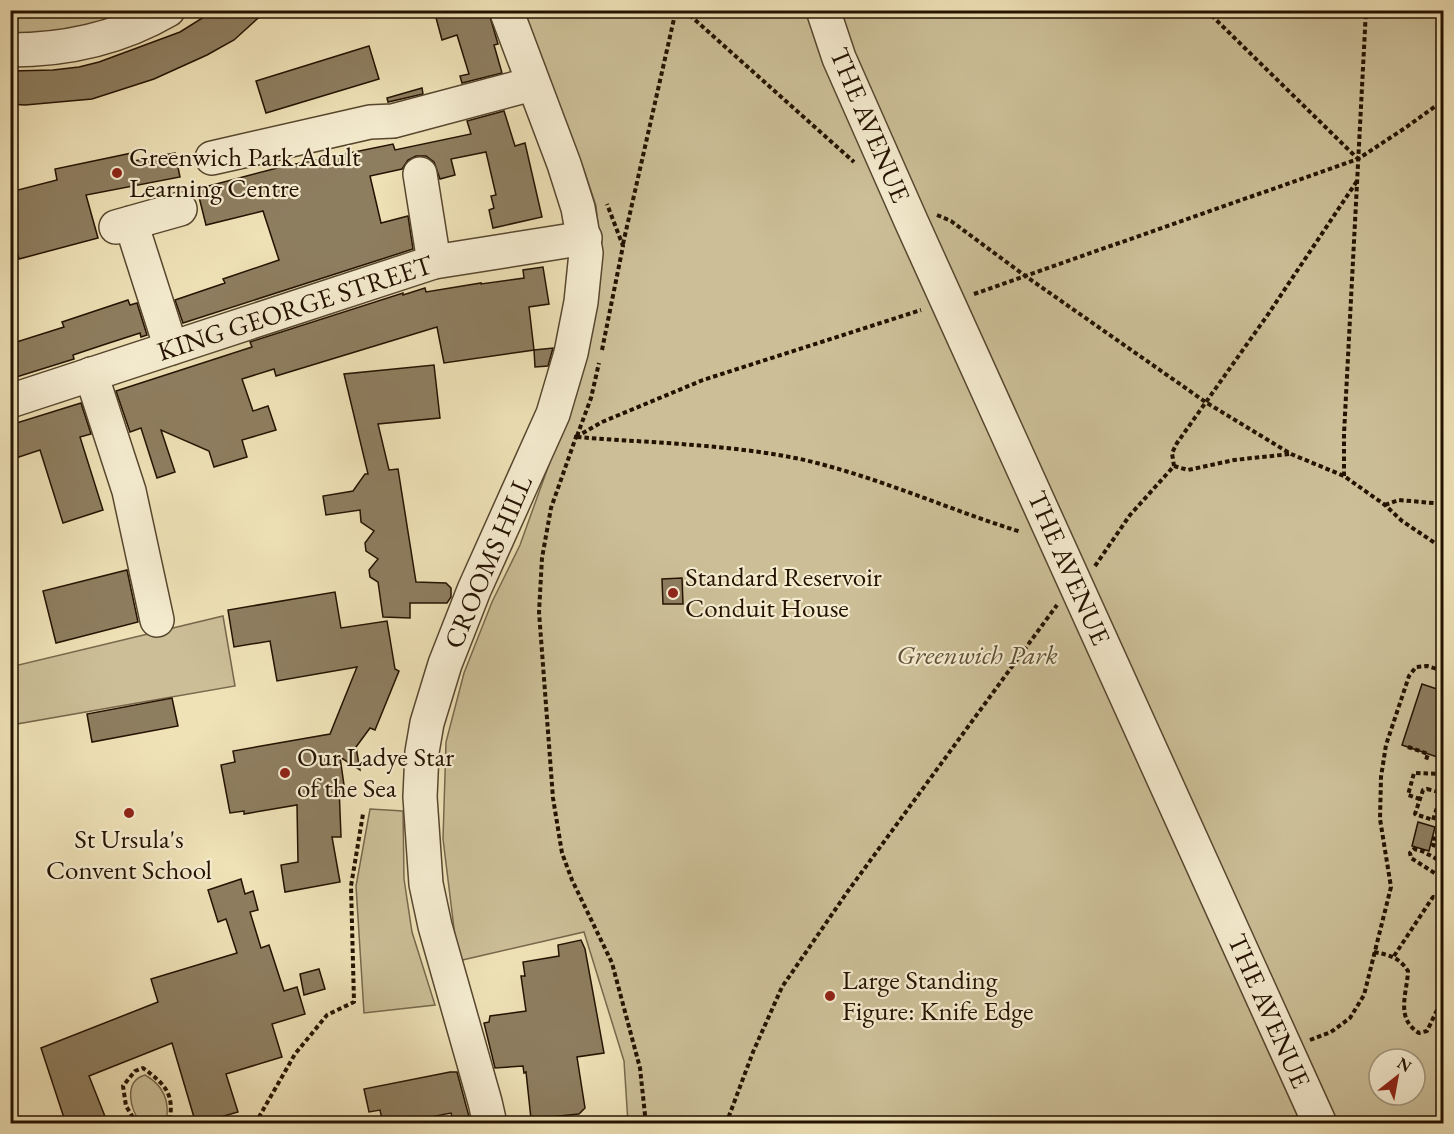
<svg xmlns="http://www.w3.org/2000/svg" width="1454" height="1134" font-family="'EB Garamond',serif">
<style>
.green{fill:#ccbf98;stroke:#78684c;stroke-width:1.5;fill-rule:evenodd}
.building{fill:#8e7e60;stroke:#241201;stroke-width:1.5}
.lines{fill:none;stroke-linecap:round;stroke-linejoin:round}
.minor-casing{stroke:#57462e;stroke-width:36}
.path{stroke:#241201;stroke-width:4;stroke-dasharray:4.5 3;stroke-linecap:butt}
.minor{stroke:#f5ecd0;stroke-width:33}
.poi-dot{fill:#8f2418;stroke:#f5ecd0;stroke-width:2}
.labels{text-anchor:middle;stroke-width:4.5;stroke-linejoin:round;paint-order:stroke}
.street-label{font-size:27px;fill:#241201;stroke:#f5ecd0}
.poi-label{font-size:27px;fill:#241201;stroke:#f5ecd0;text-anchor:start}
.park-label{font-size:27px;font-style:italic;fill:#5f4f36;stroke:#f5ecd0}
</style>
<rect width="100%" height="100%" fill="#efe2b7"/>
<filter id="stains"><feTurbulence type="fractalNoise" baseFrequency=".00333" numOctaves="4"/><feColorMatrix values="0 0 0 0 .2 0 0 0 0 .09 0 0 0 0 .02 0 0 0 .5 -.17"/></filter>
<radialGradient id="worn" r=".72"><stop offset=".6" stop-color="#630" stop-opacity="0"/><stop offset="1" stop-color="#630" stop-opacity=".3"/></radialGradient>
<g class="green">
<polygon points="11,11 140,11 84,31 11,36"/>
<path d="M523,11H1443V1123H628L624,1061L584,932L458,961L443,839L446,742L464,673L492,602L520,545L579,381L594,321L599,283L600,244L596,206L584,170ZM1379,1059H1415V1095H1379Z"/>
<polygon points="223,616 235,686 11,725 10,667"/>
<polygon points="370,809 403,811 404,879 412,932 435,1005 364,1013 356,886"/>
<path d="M145,1075C165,1086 170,1103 166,1123H141C130,1110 123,1081 145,1075Z"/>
</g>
<g class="building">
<polygon points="215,10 267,10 234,40 207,55 154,79 92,99 25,105 10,104 10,71 53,70 79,67 99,62 180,32"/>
<polygon points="448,10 488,10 498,44 494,45 502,73 462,83 460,76 469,74 457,35 442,40 435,14"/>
<polygon points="369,46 379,79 266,113 256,81"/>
<polygon points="422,88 423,94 388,102 387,98"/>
<polygon points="504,111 515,146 525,143 542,217 493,228 489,210 494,208 491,196 496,195 486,152 451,159 455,175 440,179 434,162 426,156 416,156 408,160 402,169 370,176 381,223 408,216 413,249 183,323 175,300 225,283 223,279 279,260 263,211 206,225 197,189 281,167 393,144 395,150 471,134 467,121"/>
<polygon points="132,153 134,161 175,153 180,177 86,195 98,238 19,259 10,227 10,192 57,180 55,169"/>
<polygon points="543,267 549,304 529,307 534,350 444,363 437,327 276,376 274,369 242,379 253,411 268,406 276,430 242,440 247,457 214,467 209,451 161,430 175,472 157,478 141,428 130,432 116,391 252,347 250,342 403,293 403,295 425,288 426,292 481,283 481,284 524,278 523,270"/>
<polygon points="128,300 130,305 137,303 147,335 141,337 140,333 106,344 73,355 74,359 10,379 10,344 64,327 62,322"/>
<polygon points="553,348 548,366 535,367 534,350"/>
<polygon points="434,365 440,418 378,424 389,470 398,469 416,582 446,583 451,588 451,597 447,603 410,603 410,618 383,617 378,582 370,577 369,570 378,559 366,551 365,543 374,531 361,522 360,510 326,515 323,496 353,491 365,474 368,474 344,374"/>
<polygon points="81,403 91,434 80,437 103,510 63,523 40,450 10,460 10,425"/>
<polygon points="127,570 138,622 56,643 43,591"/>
<polygon points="682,578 683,604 663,604 662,579"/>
<polygon points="335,592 341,628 387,621 395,669 399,671 375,730 370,728 356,747 360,770 340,757 344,785 339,786 341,837 332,837 340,882 285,892 281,865 298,862 297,805 244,814 244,811 230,813 221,765 235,762 233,751 330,734 357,667 277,681 270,641 234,647 228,610"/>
<polygon points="1422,684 1443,691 1443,759 1402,745"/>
<polygon points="172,698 178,726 92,742 87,714"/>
<polygon points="1418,822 1435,827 1429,851 1412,846"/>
<polygon points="241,879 245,894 253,891 258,910 250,912 261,948 269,945 284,991 297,987 305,1014 272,1024 282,1057 226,1074 238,1112 196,1124 172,1043 89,1076 108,1124 66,1124 41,1048 158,1002 151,979 237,953 226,919 218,922 208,890"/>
<polygon points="581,940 585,949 604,1053 577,1057 585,1108 579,1114 531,1119 526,1072 524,1073 523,1066 495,1068 484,1023 489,1022 490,1016 526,1011 521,976 525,976 523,962 559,956 558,945"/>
<polygon points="319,969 325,989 304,995 300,974"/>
<polygon points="450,1072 457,1072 471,1124 454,1124 451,1113 394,1124 383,1124 380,1110 369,1112 364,1089"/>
</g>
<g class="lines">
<defs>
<g id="minor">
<polyline points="823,10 839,58 911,221 1320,1124"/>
<path d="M10,50C65,50 120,38 168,10"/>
<polyline points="212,158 370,122 393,121 532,84"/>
<polyline points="420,174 434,262"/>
<polyline points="131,223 171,348"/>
<polyline points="116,227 180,209"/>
<polyline points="91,374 129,491 157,620"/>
<polyline points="10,401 434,262 585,238"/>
<polyline points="490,1124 485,1102 435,926 426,884 420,797 422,752 427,723 445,664 474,590 553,414 571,353 581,302 586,253 578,208 564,164 506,10"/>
</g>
</defs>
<use href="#minor" class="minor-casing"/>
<g class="path">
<polyline points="684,10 854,162"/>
<polyline points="1206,10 1357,158"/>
<polyline points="937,215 951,221 1024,275 1207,403 1291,454 1344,476 1385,505 1402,521 1444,549"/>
<polyline points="623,244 676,10"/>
<polyline points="974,294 1358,159 1405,128 1444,100"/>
<polyline points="602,350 623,246 607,204"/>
<polyline points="577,436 591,398 599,363"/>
<polyline points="574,437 576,437 551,508 542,558 539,612 553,798 562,853 572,880 612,963 640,1068 646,1124"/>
<polyline points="576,437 602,422 703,380 921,310"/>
<path d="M577,437C651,443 727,444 800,459C876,476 947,509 1021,532"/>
<polyline points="1174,466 1188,470 1234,460 1290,454"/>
<polyline points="1344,476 1344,434 1366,10"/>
<polyline points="1385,505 1399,500 1444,504"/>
<polyline points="1095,566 1130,515 1174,466 1172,453 1177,443 1269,313 1357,181"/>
<polyline points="1441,683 1444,684"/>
<polyline points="1408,747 1428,754 1426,760"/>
<polygon points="1427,789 1439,792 1441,795 1433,820 1415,814 1423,790"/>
<polyline points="1420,799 1408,795 1414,773 1444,774"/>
<polyline points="1444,815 1437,833 1440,833 1438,841 1444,843"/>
<polyline points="1432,838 1435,839 1433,845 1444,849"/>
<polyline points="1444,863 1422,851 1414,849 1410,853 1411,858 1444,879"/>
<path d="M1374,952C1389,955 1399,957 1408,971C1407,994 1395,1018 1419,1033L1427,1031L1438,1008L1444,1002"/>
<polyline points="1394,956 1433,897 1444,900"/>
<polyline points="1310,1040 1331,1032 1350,1018 1364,995 1391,887 1380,819 1381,777 1386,745 1409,676 1416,667 1427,666 1444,671"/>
<polyline points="259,1118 272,1124"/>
<path d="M137,1124L126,1106L123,1086L135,1071L143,1068C166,1085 175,1094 169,1124"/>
<polyline points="255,1124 295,1054 327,1015 354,1002 351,886 363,814"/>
<polyline points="726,1124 753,1052 782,987 848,891 1057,605"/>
</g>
<use href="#minor" class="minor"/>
</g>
<g class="poi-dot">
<circle cx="117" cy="173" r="6"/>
<circle cx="673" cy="593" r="6"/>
<circle cx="285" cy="773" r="6"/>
<circle cx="129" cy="813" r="6"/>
<circle cx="830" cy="996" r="6"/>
</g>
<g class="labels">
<g class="street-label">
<text transform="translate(870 125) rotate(67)" y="9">THE AVENUE</text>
<text transform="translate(295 308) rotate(-18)" y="9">KING GEORGE STREET</text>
<text transform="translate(488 562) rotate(-67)" y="9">CROOMS HILL</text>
<text transform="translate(1069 568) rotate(66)" y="9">THE AVENUE</text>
<text transform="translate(1269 1011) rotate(66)" y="9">THE AVENUE</text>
</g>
<g class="poi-label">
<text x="129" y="166">Greenwich Park Adult<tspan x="129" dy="31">Learning Centre</tspan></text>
<text x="685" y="586">Standard Reservoir<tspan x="685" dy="31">Conduit House</tspan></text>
<text x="297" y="766">Our Ladye Star<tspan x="297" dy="31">of the Sea</tspan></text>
<text x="129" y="848" text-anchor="middle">St Ursula's<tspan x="129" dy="31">Convent School</tspan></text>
<text x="842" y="989">Large Standing<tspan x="842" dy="31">Figure: Knife Edge</tspan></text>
</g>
<g class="park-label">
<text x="977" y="664">Greenwich Park</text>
</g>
</g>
<rect width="1454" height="1134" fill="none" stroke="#efe2b7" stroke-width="36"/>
<rect x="12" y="12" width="1430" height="1110" fill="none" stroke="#241201" stroke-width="3"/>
<rect x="18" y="18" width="1418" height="1098" fill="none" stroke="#241201" stroke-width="1.5"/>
<g transform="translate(1397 1077) rotate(31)"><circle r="28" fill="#f5ecd0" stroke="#a1957d" stroke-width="1.5"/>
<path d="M0-4.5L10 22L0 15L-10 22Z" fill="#8f2418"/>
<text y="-9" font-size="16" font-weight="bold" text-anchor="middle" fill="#241201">N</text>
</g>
<rect width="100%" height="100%" filter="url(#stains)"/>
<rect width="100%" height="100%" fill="url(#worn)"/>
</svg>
